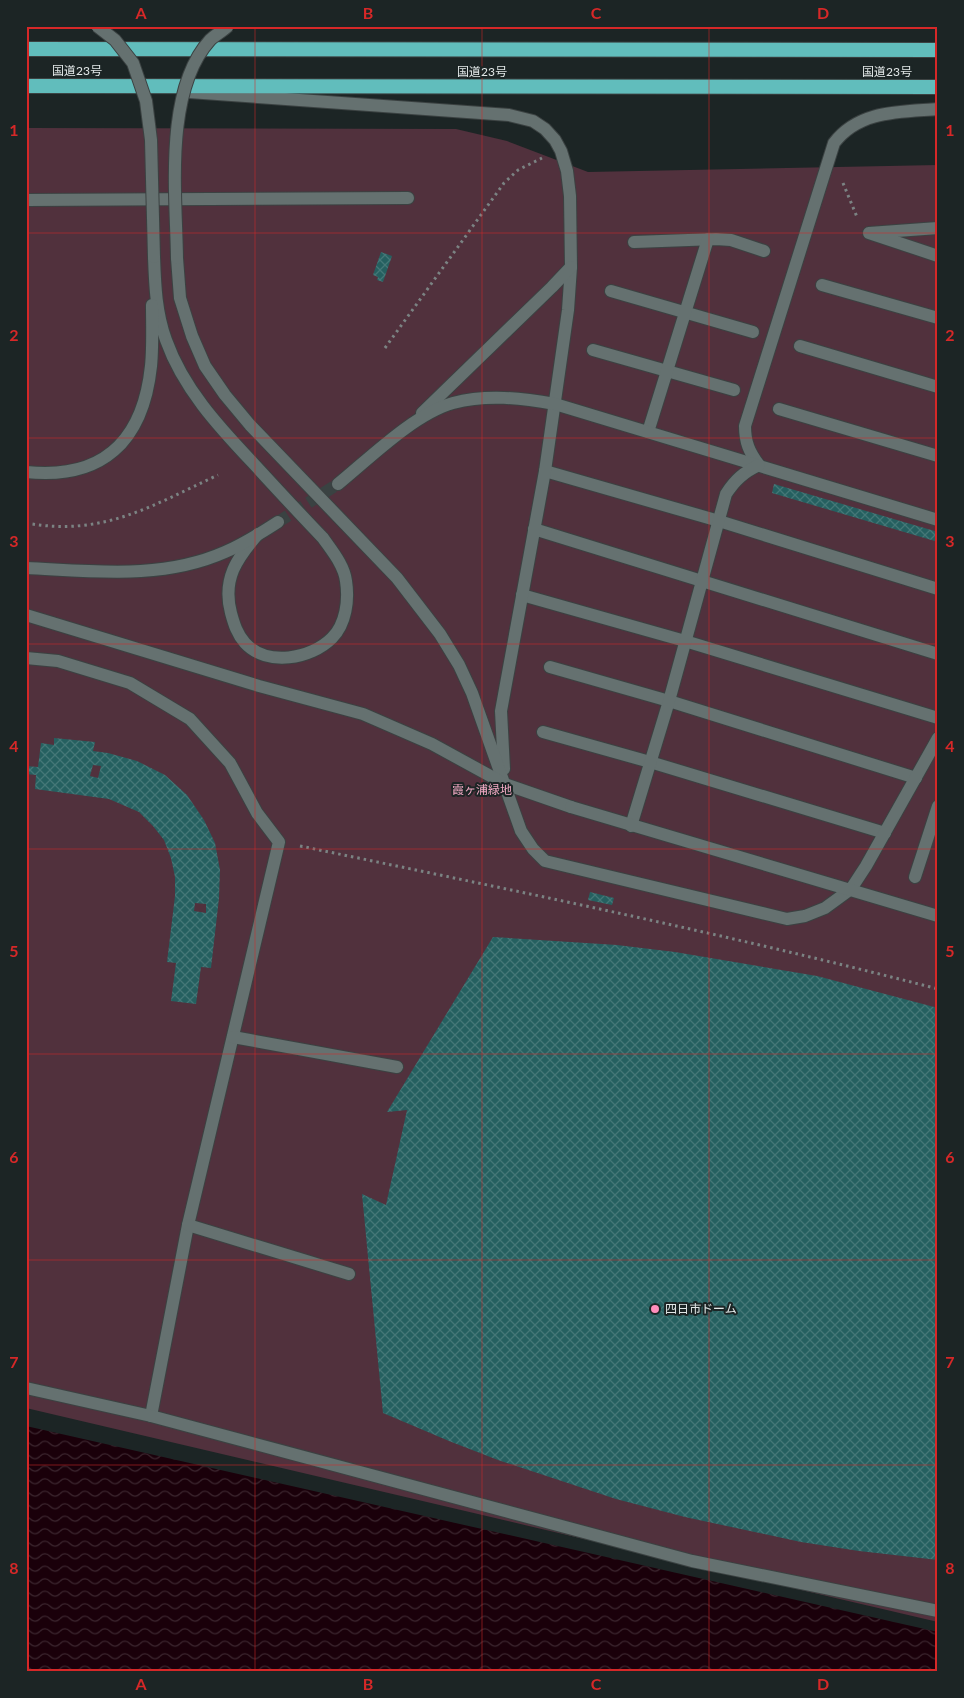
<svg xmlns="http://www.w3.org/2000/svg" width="964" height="1698" font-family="Lato,'Noto Sans JP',sans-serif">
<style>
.park{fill:#51313d}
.water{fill:url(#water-waves)}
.building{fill:url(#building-cross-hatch);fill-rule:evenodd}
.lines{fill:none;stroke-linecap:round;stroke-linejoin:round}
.minor-tunnel{stroke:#3a4242;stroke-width:12;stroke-dasharray:12 6;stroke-linecap:butt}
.service-casing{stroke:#3b4242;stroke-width:14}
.minor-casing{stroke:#3b4242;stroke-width:14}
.tertiary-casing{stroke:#3b4242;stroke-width:14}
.trunk-casing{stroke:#3b4242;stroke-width:16}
.path{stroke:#7b8383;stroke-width:3;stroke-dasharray:2.5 4;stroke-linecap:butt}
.service{stroke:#657170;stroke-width:12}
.minor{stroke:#657170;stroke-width:12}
.tertiary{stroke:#657170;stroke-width:12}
.trunk{stroke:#61bdbc;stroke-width:14}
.minor-bridge-casing{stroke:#3b4242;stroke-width:14;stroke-linecap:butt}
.minor-bridge{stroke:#657170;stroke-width:12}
.grid{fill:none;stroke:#d62828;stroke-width:1;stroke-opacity:0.55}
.poi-dot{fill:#fe8ebc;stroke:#1c2525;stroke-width:2}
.labels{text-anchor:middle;stroke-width:4;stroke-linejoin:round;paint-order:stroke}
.street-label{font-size:12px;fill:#e2e8e8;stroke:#1c2525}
.park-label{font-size:12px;fill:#f1a9c3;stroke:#1c2525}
.poi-label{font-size:12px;fill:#e2e8e8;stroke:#1c2525;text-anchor:start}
.neatline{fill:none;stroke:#d62828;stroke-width:2}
.grid-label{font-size:16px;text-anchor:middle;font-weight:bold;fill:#d62828}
</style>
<defs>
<pattern id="water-waves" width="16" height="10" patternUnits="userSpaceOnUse" patternTransform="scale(1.25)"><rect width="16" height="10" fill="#1a000a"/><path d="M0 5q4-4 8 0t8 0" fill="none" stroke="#3b252e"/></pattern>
<pattern id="building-cross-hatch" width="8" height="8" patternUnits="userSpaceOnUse" patternTransform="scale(1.25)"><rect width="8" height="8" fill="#256060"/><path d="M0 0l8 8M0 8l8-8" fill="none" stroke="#477"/></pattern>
</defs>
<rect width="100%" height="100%" fill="#1c2525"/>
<polygon class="park" points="26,128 456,129 507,141 588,172 938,165 938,1622 26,1408"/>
<polygon class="water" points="26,1426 938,1632 938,1672 26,1672"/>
<g class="building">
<polygon points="381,252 392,256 383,282 377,280 378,277 373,275"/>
<polygon points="774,484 938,532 938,542 772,493"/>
<path d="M54,738L95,742L93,751L108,753L137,761L165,775L187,795L204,820L215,843L220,870L219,898L211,968L201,967L196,1004L171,1001L176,963L167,962L175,896V877L171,858L164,840L153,826L139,812L109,799L35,789L36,775L26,774V766L38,767L41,743L54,745ZM93,765L101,766L98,778L90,776ZM195,903L206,904V913L194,911Z"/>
<polygon points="590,892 614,898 612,905 588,900"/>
<polygon points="493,937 617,945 675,952 817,976 938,1008 938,1560 859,1551 801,1542 685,1517 616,1499 498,1460 449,1441 383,1413 362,1194 386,1205 407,1110 387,1112"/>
</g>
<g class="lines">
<polyline class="minor-tunnel" points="278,522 338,484"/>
<defs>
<g id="service">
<polyline points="26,200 408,198"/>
<polyline points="938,228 869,233 938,256"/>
<polyline points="634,242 716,239 731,240 764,251"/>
<polyline points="822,285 938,318"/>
<polyline points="611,291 753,332"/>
<polyline points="800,346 938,387"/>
<polyline points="593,350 734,390"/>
<polyline points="779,409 938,456"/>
<polyline points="648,432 708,239"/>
<polyline points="545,471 719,521 938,589"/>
<polyline points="534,529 938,654"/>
<polyline points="522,595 685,641 938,718"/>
<polyline points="26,658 58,661 130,683 190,719 230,763 257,813 279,842 188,1225 151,1416"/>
<polyline points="550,667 669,701 916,778"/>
<polyline points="543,732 650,762 885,833"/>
<polyline points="915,877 938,806"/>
<polyline points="233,1037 397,1067"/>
<polyline points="188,1225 349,1274"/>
<polyline points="26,1388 151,1416 692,1561 938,1611"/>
</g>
<g id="minor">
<polyline points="189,92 509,115 533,121 545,129 555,140 561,151 567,171 570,196 571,267 568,310 545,471 501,711 504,769"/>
<path d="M154,257C155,285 156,313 166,340C183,388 218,426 253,463C276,488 299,513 323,538C332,551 344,565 346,581C349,600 346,624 332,638C311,659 267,667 245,643C237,634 234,624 231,613C222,579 237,558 258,534"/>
<polyline points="177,258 180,298 192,336 205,366 225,395 250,425 397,578 440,634 459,665 472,693 521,831 533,849 545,861 787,919 805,916 825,908 851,889 866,866 938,738"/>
<polyline points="422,413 552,287 571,267"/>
<path d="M759,465C749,452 745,442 745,426L834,143C859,110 900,112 938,109"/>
<path d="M26,472C102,480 143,442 151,366C153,346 152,325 152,305"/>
<path d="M338,484C370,458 414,414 453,403C487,394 521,398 555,404L938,520"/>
<path d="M26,568C93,571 162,580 225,552C244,544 261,533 278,522"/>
<polyline points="26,615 259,686 363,714 432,744 505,784 571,807"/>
<path d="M631,826L669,701L726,494C735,480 744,472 759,465"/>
</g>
<polyline id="tertiary" points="571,807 938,916"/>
<g id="trunk">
<polyline points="26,49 938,50"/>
<polyline points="26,86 938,87"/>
</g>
</defs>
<use href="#service" class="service-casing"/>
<use href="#minor" class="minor-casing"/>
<use href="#tertiary" class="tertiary-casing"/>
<use href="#trunk" class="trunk-casing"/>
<g class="path">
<polyline points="843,183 857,217"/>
<polyline points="385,348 504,183 518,170 542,158"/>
<path d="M26,523C103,537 151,506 218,475"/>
<path d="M300,846C513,890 727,934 938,989"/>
</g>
<use href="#service" class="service"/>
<use href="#minor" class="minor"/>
<use href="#tertiary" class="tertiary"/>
<use href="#trunk" class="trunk"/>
<defs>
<g id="minor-bridge">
<polyline points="97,26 115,40 133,63 146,101 151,140 154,257"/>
<path d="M177,258C176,193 164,91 210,40C215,35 223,31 228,26"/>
</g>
</defs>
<use href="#minor-bridge" class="minor-bridge-casing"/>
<use href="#minor-bridge" class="minor-bridge"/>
</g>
<path class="grid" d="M255,26V1672M482,26V1672M709,26V1672M26,233H938M26,438H938M26,644H938M26,849H938M26,1054H938M26,1260H938M26,1465H938"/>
<circle class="poi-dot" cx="655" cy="1309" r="5"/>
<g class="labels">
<g class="street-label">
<text x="77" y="75">国道23号</text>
<text x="482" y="76">国道23号</text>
<text x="887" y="76">国道23号</text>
</g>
<g class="park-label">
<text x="482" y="794">霞ヶ浦緑地</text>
</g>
<g class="poi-label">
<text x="665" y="1313">四日市ドーム</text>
</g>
</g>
<rect width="964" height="1698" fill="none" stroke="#1c2525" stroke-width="55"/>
<rect x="28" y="28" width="908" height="1642" class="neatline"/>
<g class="grid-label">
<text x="141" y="19">A</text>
<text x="368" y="19">B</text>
<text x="596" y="19">C</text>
<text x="823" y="19">D</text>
<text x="14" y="136">1</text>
<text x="950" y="136">1</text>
<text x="14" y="341">2</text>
<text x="950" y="341">2</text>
<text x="14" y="547">3</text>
<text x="950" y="547">3</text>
<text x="14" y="752">4</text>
<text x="950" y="752">4</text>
<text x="14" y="957">5</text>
<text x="950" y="957">5</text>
<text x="14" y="1163">6</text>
<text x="950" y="1163">6</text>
<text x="14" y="1368">7</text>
<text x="950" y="1368">7</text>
<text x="14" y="1574">8</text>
<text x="950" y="1574">8</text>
<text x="141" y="1690">A</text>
<text x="368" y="1690">B</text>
<text x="596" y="1690">C</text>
<text x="823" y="1690">D</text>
</g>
</svg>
